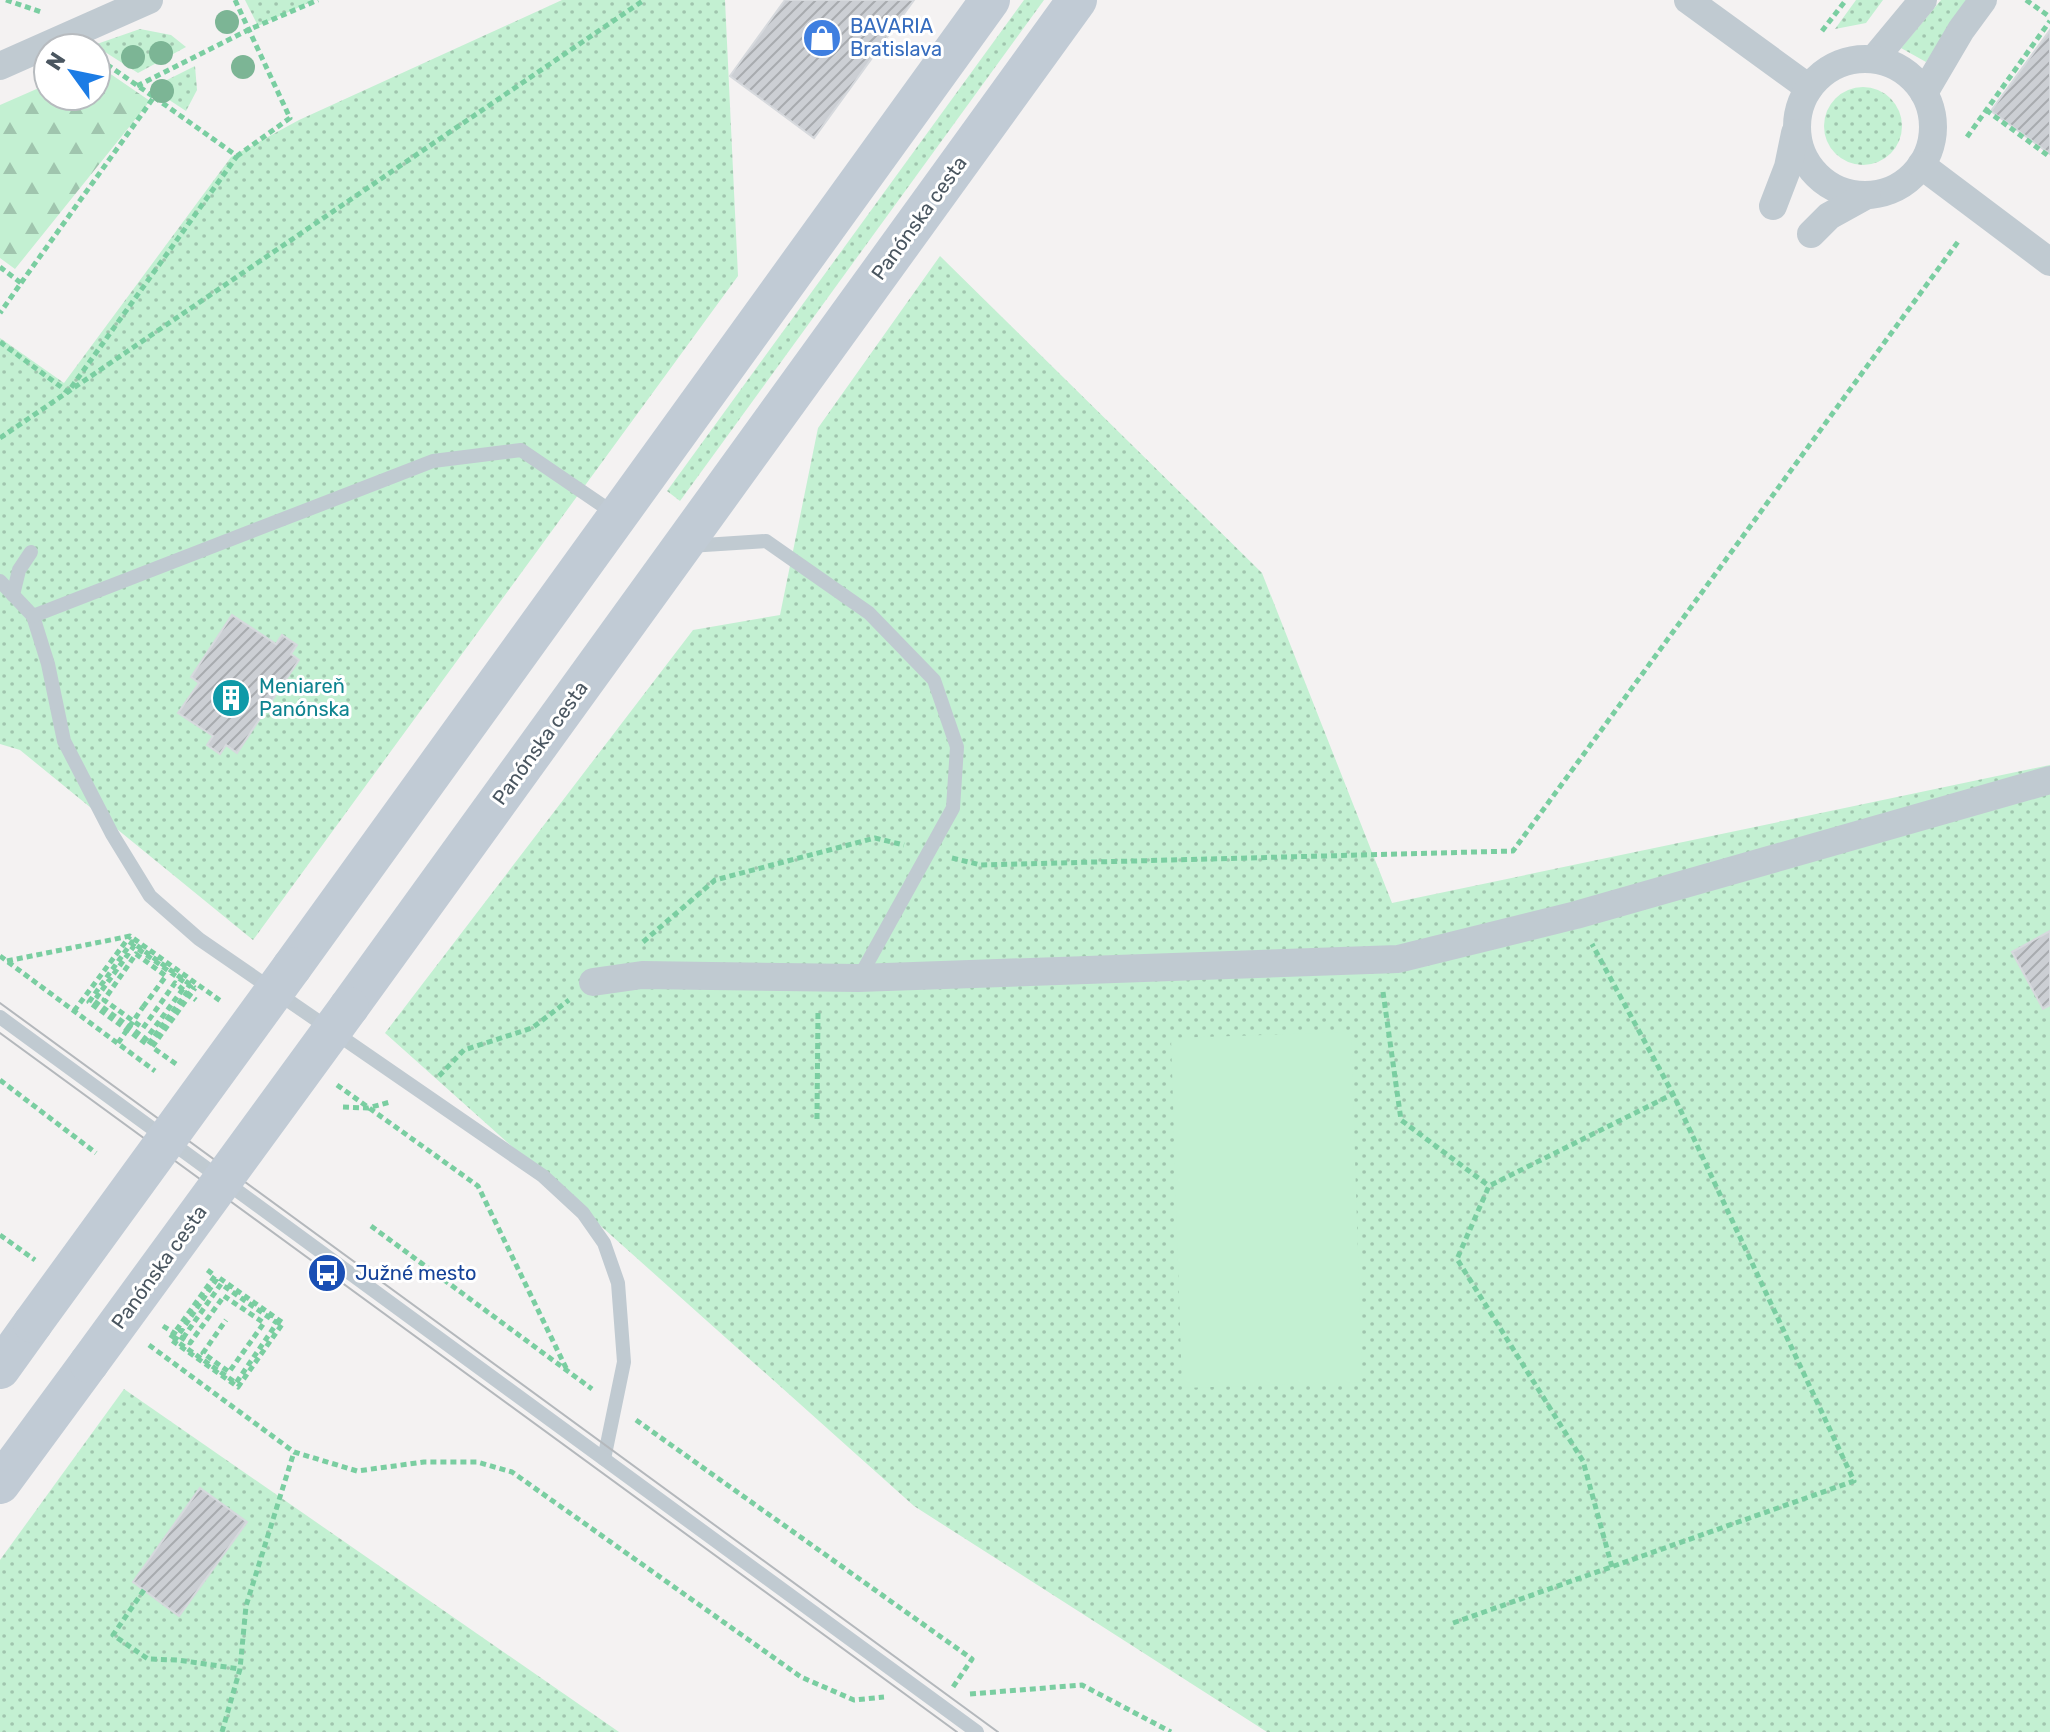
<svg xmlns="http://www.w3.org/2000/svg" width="2050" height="1732" font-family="Rubik,sans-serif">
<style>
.grass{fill:url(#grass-dots)}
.forest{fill:url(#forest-firs)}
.pitch{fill:#c3f0d2}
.building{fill:url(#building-hatch);stroke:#d6d9dd;stroke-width:2}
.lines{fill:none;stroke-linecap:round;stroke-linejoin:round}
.path{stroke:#7acea1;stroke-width:5;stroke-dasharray:6 4;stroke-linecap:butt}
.service{stroke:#c0cad1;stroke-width:14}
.minor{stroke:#c0cad1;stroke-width:28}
.secondary{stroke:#c1cbd5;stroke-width:40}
.tram{stroke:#b4b8bc;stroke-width:2}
.path-bridge{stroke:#7acea1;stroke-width:5;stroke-dasharray:6 4;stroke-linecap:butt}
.secondary-bridge{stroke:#c1cbd5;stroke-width:40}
.tree{fill:#7cb595}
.labels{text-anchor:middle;stroke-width:6;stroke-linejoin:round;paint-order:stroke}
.shop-label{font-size:20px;fill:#366cbe;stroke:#fff;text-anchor:start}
.street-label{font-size:20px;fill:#4a5660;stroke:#fff}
.culture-label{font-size:20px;fill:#0d838f;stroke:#fff;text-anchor:start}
.transit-label{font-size:20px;fill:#164399;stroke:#fff;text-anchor:start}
</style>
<defs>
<pattern id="grass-dots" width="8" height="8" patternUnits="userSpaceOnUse" patternTransform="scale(2)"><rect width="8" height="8" fill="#c3f0d2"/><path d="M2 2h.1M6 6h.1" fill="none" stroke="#a0c5ae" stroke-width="1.8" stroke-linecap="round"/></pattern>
<pattern id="forest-firs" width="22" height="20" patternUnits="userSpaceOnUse" patternTransform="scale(2)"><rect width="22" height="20" fill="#c3f0d2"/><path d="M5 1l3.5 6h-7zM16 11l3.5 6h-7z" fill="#a0c5ae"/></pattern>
<pattern id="building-hatch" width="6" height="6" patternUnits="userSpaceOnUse" patternTransform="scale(2)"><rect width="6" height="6" fill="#cccfd4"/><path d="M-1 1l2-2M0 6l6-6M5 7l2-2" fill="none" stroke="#a8abaf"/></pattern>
</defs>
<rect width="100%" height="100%" fill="#f4f2f2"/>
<g class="grass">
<polygon points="245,0 315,0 258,26"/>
<polygon points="562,0 725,0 738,276 253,940 20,750 0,744 0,338 64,383 231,157 299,120"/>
<polygon points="1024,0 1044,0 680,501 667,491"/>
<polygon points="1856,0 1883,0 1866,23 1835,29"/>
<polygon points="1941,0 1968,0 1926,62 1901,48"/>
<polygon points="140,29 171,35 186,47 138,73 94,45"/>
<polygon points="195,66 197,90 186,111 151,88"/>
<circle cx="1863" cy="126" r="39"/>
<polygon points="940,256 1262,573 1392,903 2050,765 2050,1732 1267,1732 914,1506 385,1033 693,630 780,615 818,428"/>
<polygon points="124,1389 619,1732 0,1732 0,1560"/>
</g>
<polygon class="forest" points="96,64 150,101 15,269 0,258 0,105 48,84 48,96 96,96"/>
<polygon class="pitch" points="1351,1032 1362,1382 1182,1388 1171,1038"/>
<g class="building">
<polygon points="785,0 914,0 814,138 730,76"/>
<polygon points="2050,30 2050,154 1991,111"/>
<polygon points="232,615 276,644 282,635 297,645 291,654 299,660 237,753 226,745 220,754 207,745 213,736 178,713 199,683 191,677"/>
<polygon points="2050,931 2050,1005 2043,1009 2012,952"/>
<polygon points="200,1488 247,1522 179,1616 133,1582"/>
</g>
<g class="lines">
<g class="path">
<polyline points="6,0 41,12"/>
<polyline points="235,0 290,118 237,156"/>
<polyline points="2026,0 2050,17"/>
<polyline points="1822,31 1846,0"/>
<polyline points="137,86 248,30 318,0"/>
<polyline points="1986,110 2050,157"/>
<polyline points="1967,137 2050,21"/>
<polyline points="0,267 21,283 0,313"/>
<polyline points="21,283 154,97 96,57"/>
<polyline points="0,342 68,392 237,156 154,97"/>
<polyline points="0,438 644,0"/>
<polyline points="952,858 981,865 1513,851 1960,239"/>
<polyline points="643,942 715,880 875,838 904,845"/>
<polyline points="0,956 155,1071"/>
<polyline points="7,961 130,936 222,1002"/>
<polyline points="1383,992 1401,1120 1489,1186"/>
<polyline points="74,1011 130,936"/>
<polyline points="118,1043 143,1007"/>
<polyline points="176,1064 152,1047 195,988"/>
<polyline points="439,1076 464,1050 532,1028 569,1000"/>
<polyline points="0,1080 96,1153"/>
<polyline points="337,1085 478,1186 567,1370"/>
<polyline points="343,1107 368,1108 390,1102"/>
<polyline points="817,1119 818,1010"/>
<polyline points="371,1226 592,1389"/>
<polyline points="0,1235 35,1260"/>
<polyline points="224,1296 264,1323 229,1372 203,1353 226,1320"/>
<polyline points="183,1338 221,1284 277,1323 236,1383 175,1340 218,1277 283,1323 238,1387 170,1339 215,1276 206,1269"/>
<polyline points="149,1345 294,1452 357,1471 424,1462 477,1462 512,1472 801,1677 854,1700 884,1697"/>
<polyline points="636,1420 972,1659 953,1687"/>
<polyline points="1612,1567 1583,1461 1457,1259 1489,1186 1673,1094"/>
<polyline points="144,1590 113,1635 148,1659 178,1660 240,1669"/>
<polyline points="1453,1623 1854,1481 1673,1094 1592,944"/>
<polyline points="970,1694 1082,1685 1171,1732"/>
<polyline points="222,1732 240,1669 246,1606 294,1452"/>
</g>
<g class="service">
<polyline points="689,546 766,541 869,613 934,680 957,747 953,808 859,978"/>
<polyline points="0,581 33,616 48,664 64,741 112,834 150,896 199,939 543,1176 583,1213 604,1243 618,1283 624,1362 604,1459"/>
<polyline points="13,595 19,570 31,552"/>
<polyline points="33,616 433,461 521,450 615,514"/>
<polyline points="0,1017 977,1732"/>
</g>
<g class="minor">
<polyline points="1688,0 1809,88"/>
<polyline points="1874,59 1923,0"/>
<circle cx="1865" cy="127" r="68"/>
<polyline points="0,66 149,0"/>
<polyline points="1924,93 1961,30 1983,0"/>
<polyline points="1921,165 2050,262"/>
<polyline points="1773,206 1788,167 1795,133"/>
<polyline points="1811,234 1829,216 1867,195"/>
<polyline points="593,982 642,975 858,978 1398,959 1576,915 2050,780"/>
</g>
<g class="secondary">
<polyline points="292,967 990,0"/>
<polyline points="349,1007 1077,0"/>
<polyline points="0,1369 33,1323"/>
<polyline points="0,1484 89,1363"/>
</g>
<g class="tram">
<polyline points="0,1003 998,1732"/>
<polyline points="0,1033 957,1732"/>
</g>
<g class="path-bridge">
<polyline points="183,989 146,1039 94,1001 134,946 191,987 148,1045 89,1002 132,942 195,988"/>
<polyline points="143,1007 166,976 136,954 104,1000 143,1028 175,983 196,1000"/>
<polyline points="163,1326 190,1343 224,1296"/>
</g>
<g class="secondary-bridge">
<polyline points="33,1323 292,967"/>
<polyline points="89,1363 349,1007"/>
</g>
</g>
<g class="tree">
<circle cx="227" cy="22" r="12"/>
<circle cx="161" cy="53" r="12"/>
<circle cx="133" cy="57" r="12"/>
<circle cx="243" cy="67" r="12"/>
<circle cx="162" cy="91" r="12"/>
</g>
<defs>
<symbol id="shop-disc" viewBox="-11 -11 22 22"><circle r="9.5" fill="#3f7fe0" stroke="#fff"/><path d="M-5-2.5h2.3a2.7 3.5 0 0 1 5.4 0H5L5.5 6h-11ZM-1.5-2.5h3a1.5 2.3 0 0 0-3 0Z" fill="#fff"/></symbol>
<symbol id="building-disc" viewBox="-11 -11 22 22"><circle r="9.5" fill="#0f9aa8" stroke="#fff"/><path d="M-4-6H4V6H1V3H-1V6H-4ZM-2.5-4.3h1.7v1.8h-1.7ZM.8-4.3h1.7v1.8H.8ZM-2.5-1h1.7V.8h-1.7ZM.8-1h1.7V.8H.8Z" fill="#fff"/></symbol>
<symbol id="bus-disc" viewBox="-11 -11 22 22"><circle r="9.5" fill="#1a4fb4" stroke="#fff"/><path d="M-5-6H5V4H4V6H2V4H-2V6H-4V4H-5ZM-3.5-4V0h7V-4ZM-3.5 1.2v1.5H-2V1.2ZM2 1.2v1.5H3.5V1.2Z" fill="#fff"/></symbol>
</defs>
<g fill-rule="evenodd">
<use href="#shop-disc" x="800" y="16" width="44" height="44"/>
<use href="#building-disc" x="209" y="676" width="44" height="44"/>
<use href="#bus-disc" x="305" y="1251" width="44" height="44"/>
</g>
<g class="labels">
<g class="shop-label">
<text x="850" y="33">BAVARIA<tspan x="850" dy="23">Bratislava</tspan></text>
</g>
<g class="street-label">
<text transform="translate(919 218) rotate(-54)" y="7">Panónska cesta</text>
<text transform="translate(540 743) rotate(-54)" y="7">Panónska cesta</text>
<text transform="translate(159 1267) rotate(-54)" y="7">Panónska cesta</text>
</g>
<g class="culture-label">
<text x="259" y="693">Meniareň<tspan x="259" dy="23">Panónska</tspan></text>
</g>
<g class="transit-label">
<text x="355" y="1280">Južné mesto</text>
</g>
</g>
<g transform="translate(72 72) rotate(303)"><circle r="38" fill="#ffffff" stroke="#b7bbbf" stroke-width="2"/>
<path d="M0-6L14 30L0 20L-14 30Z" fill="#1c7ce5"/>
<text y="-12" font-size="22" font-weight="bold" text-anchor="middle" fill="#4a5660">N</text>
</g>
</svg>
